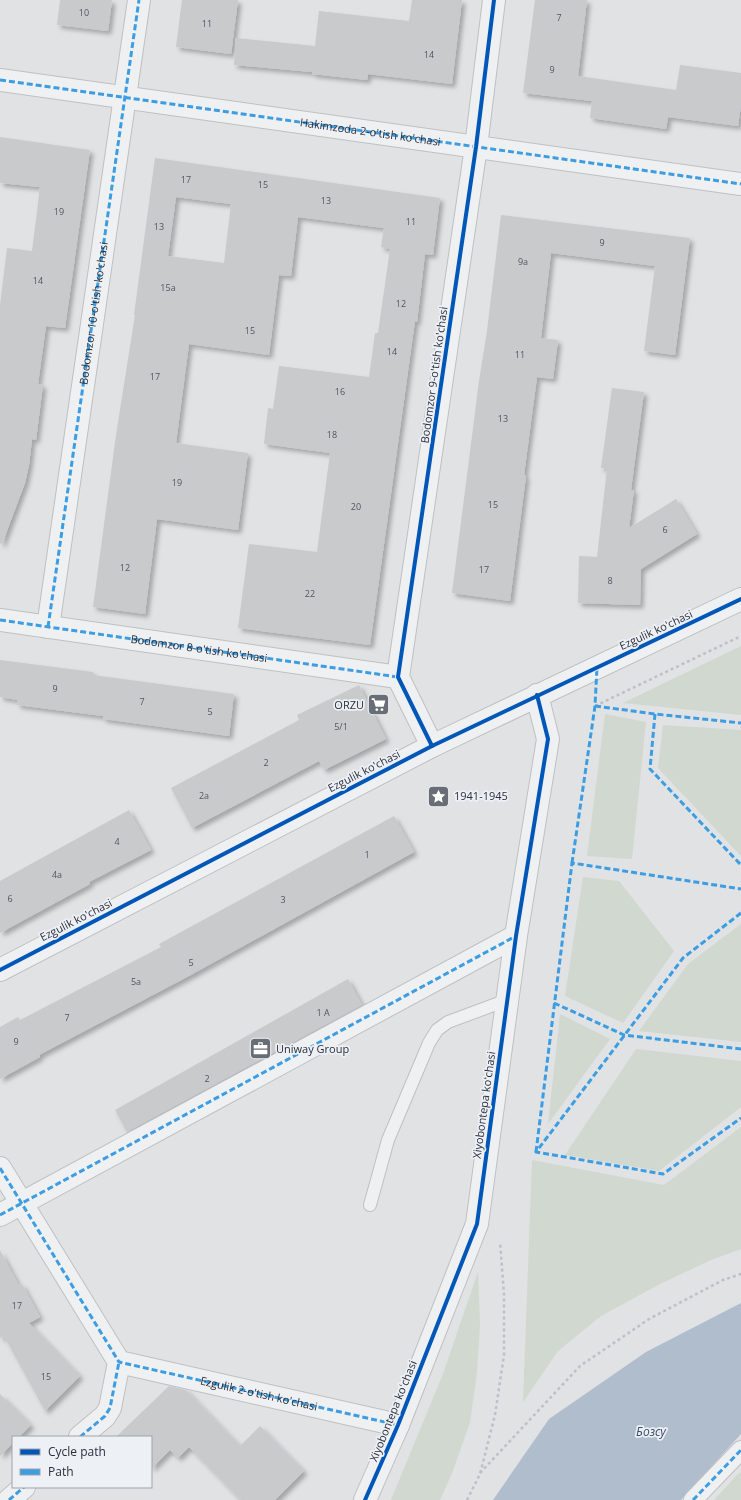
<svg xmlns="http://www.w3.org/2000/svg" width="741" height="1500" font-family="'Open Sans',sans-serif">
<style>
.green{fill:#d0d8d0}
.water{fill:#b0bdcd}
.building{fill:#c8cacc;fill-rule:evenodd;filter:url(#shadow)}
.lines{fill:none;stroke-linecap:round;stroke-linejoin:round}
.service-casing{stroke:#bec0c2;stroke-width:14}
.pedestrian-casing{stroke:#bec0c2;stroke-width:20}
.minor-casing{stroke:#bec0c2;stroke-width:24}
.tertiary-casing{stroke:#bec0c2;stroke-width:24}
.path{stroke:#bec0c4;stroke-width:2.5;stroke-dasharray:3 3;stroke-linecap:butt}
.service{stroke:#eff0f1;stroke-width:12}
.pedestrian{stroke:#eff0f1;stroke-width:18}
.minor{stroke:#eff0f1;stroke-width:22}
.tertiary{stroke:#eff0f1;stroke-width:22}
.quiet{stroke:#3d9de2;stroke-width:3;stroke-dasharray:6 3;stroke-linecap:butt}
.cycleway-casing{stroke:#edf0f4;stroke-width:6}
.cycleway{stroke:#0057b8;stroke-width:4}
.labels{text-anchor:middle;stroke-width:3.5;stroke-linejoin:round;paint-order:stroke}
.number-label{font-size:9px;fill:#525660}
.street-label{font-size:11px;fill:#292f3b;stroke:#edf0f4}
.poi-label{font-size:11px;fill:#292f3b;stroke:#edf0f4;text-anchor:start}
.water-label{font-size:12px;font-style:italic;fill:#374c6b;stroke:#edf0f4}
</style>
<defs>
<filter id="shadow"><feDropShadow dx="3.5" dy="3.5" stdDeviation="2" flood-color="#0004"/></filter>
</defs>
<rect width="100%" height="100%" fill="#e0e2e4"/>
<g class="green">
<polygon points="741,646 741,715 623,703"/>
<polygon points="605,714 646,722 632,859 587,856"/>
<polygon points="663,725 741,730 741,856 658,768"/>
<polygon points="583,877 619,881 674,951 623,1023 565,996"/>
<polygon points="741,924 741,1042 639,1031 688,964"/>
<polygon points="560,1014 610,1039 548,1124"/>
<polygon points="636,1049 741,1061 741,1107 659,1171 565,1155"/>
<polygon points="741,1127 741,1249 711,1260 660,1284 601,1316 558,1351 523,1402 532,1160 664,1185"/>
<polygon points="478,1272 480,1323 477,1373 470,1422 453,1471 440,1500 391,1500 443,1374"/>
<polygon points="741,1472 741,1500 714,1500 737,1475"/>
</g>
<polygon class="water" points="741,1303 741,1434 681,1500 493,1500 549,1419 646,1352"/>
<g class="building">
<polygon points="60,0 112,0 108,31 57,25"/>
<polygon points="182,0 238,0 231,54 176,47"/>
<polygon points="412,0 462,0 452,84 368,74 367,80 312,74 312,72 234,65 236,38 315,46 319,11 409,21"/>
<polygon points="535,0 587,0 578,76 676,90 680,65 741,73 741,105 738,126 668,117 666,129 590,118 592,101 523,93"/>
<polygon points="0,137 90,150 65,328 46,326 38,384 43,385 36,440 32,439 29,465 25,483 2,544 0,543 0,305 7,248 32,251 40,187 0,183"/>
<path d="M155,158L440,198L433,255L425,254L417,322L415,321L370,645L238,628L249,544L317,552L330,453L264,444L268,408L273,409L279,366L369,377L375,333H378L390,249L381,247L384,228L298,217L291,276L279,275L269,355L189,344L176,443L248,453L238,530L157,519L145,614L93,607L116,435L135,315H134ZM176,197L231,204L224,263L168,256Z"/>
<polygon points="501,215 690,238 675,355 644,351 655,266 551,253 541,338 558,340 553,379 537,377 524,475 526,476 510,601 452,593 479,381 487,331"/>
<polygon points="612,388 644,392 631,490 634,490 629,528 676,499 697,534 641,569 640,605 578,603 579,556 597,557 607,469 601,468"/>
<polygon points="0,660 93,672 93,675 234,694 229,736 103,719 103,716 17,705 18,700 0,697"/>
<polygon points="359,685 386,739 324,770 319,761 192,828 171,788 299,720 297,715"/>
<polygon points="129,810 151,850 89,882 90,884 0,933 0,881"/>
<polygon points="394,816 414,852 187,977 39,1055 40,1057 0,1079 0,1027 18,1017 20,1020 161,947 159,944"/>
<polygon points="348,979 362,1005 127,1132 115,1110"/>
<polygon points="0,1250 19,1286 22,1284 40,1317 29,1323 80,1376 45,1411 4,1336 0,1338"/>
<polygon points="169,1386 186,1390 240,1446 260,1426 304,1471 275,1500 241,1500 189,1447 178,1458 170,1450 151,1469 151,1437 116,1437"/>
<polygon points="0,1394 31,1425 19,1437 13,1437 13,1443 0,1456"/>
</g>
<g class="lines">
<defs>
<polyline id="service" points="370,1205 388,1140 429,1043 437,1030 448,1022 507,1000"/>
<polyline id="pedestrian" points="693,1500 741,1450"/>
<g id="minor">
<polyline points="0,80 741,184"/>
<polyline points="0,620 398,677"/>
<polyline points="48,627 139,0"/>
<polyline points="432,746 398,677 476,147 494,0"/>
<polyline points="0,1168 119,1362 398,1425"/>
<polyline points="0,1215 516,936"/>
<polyline points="80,1437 105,1416 110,1408 119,1362"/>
<polyline points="9,1500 24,1487"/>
</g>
<g id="tertiary">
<polyline points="0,970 432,746 741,599"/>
<polyline points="365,1500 398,1425 477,1224 516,936 548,739 537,695"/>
</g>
</defs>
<use href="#service" class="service-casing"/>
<use href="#pedestrian" class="pedestrian-casing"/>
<use href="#minor" class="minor-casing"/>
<use href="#tertiary" class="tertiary-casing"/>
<g class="path">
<polyline points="595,706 741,636"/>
<polyline points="480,1473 580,1366 649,1319 723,1280 741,1274"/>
<polyline points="467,1500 480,1474 495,1415 504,1355 504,1294 500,1242"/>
</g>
<use href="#service" class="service"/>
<use href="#pedestrian" class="pedestrian"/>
<use href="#minor" class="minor"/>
<use href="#tertiary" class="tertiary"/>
<g class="quiet">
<path id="s1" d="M0,80L741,184"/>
<path id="s2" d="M0,620L398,677"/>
<path id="s3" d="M48,627L139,0"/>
<polyline points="595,706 655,714 741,723"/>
<polyline points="655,714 650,769 741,865"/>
<polyline points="572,863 595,706 597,667"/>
<polyline points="741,913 683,958 536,1152 663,1174 741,1118"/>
<polyline points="554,1003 624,1035 741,1049"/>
<polyline points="536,1152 572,863 741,889"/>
<path id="s4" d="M0,1168L119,1362L398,1425"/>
<polyline points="0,1215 516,936"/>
<polyline points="80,1437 105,1416 110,1408 119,1362"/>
<polyline points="9,1500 24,1487"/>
<polyline points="693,1500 741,1450"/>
</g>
<defs>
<g id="cycleway">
<polyline points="432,746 398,677 476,147 494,0"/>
<polyline points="0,970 432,746 741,599"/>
<polyline points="365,1500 398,1425 477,1224 516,936 548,739 537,695"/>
</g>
</defs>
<use href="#cycleway" class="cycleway-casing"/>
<use href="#cycleway" class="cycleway"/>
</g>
<defs>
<symbol id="supermarket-square" viewBox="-11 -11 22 22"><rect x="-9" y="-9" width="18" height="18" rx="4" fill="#696e76" stroke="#edf0f4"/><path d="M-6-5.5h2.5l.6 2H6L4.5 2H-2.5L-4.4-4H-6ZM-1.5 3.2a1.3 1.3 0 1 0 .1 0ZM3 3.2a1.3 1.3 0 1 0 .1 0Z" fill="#fff"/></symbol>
<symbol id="sight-square" viewBox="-11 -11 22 22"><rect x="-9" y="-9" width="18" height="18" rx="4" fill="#696e76" stroke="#edf0f4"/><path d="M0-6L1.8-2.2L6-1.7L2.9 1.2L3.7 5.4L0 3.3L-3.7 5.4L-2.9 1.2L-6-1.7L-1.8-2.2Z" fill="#fff"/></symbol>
<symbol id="office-square" viewBox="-11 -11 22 22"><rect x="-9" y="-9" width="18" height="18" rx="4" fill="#696e76" stroke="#edf0f4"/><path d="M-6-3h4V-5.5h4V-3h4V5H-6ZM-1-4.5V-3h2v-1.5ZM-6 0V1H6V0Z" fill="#fff"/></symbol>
</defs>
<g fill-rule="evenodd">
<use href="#supermarket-square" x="366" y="692" width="25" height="25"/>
<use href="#sight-square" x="426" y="784" width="25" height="25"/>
<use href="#office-square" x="248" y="1036" width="25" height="25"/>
</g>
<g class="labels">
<g class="number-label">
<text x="84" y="16">10</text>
<text x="559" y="21">7</text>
<text x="207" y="27">11</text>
<text x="429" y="58">14</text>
<text x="552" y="73">9</text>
<text x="186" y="183">17</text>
<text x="263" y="188">15</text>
<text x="326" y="204">13</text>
<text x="59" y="215">19</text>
<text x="411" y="225">11</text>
<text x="159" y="230">13</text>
<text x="602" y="246">9</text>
<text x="523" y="265">9a</text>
<text x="38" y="284">14</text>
<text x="168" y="291">15a</text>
<text x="401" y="307">12</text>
<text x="250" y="334">15</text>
<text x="392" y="355">14</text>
<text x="520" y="358">11</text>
<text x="155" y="380">17</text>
<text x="340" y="395">16</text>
<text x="503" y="422">13</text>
<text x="332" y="438">18</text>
<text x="177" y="486">19</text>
<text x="493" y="508">15</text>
<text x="356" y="510">20</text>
<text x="665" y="533">6</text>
<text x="125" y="571">12</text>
<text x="484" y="573">17</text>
<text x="610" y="584">8</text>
<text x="310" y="597">22</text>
<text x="55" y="692">9</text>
<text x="142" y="705">7</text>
<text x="210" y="715">5</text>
<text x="341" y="730">5/1</text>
<text x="266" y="766">2</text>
<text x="204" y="799">2a</text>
<text x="117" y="845">4</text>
<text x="367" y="858">1</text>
<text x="57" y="878">4a</text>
<text x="10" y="902">6</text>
<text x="283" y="903">3</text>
<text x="191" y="966">5</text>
<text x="136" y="985">5a</text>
<text x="323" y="1016">1 А</text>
<text x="67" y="1021">7</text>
<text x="16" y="1045">9</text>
<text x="207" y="1082">2</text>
<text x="17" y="1309">17</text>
<text x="46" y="1380">15</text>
</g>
<g class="street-label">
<text dy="4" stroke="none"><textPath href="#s1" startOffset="374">Hakimzoda 2-o'tish ko'chasi</textPath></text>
<text dy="4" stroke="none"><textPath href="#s3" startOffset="317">Bodomzor 10-o'tish ko'chasi</textPath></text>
<text transform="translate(434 375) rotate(-82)" y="4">Bodomzor 9-o'tish ko'chasi</text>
<text transform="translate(656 630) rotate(-25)" y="4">Ezgulik ko'chasi</text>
<text dy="4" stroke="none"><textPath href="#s2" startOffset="201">Bodomzor 8-o'tish ko'chasi</textPath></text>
<text transform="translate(364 771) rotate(-27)" y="4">Ezgulik ko'chasi</text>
<text transform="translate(76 920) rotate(-27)" y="4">Ezgulik ko'chasi</text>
<text transform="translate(484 1105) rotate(-82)" y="4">Xiyobontepa koʻchasi</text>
<text dy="4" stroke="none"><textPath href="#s4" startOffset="371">Ezgulik 2-o'tish ko'chasi</textPath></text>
<text transform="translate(393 1411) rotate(-68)" y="4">Xiyobontepa koʻchasi</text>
</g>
<g class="poi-label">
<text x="364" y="709" text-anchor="end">ORZU</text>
<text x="454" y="800">1941-1945</text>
<text x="276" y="1053">Uniway Group</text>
</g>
<g class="water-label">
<text x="651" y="1436">Бозсу</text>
</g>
</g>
<rect x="12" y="1436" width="140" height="52" fill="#edf0f4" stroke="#9fa3aa"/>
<rect x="20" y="1449" width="20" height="6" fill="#0057b8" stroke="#9fa3aa"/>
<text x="48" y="1456" font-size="12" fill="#292f3b">Cycle path</text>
<rect x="20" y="1469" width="20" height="6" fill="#3d9de2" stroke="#9fa3aa"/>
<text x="48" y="1476" font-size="12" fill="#292f3b">Path</text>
</svg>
